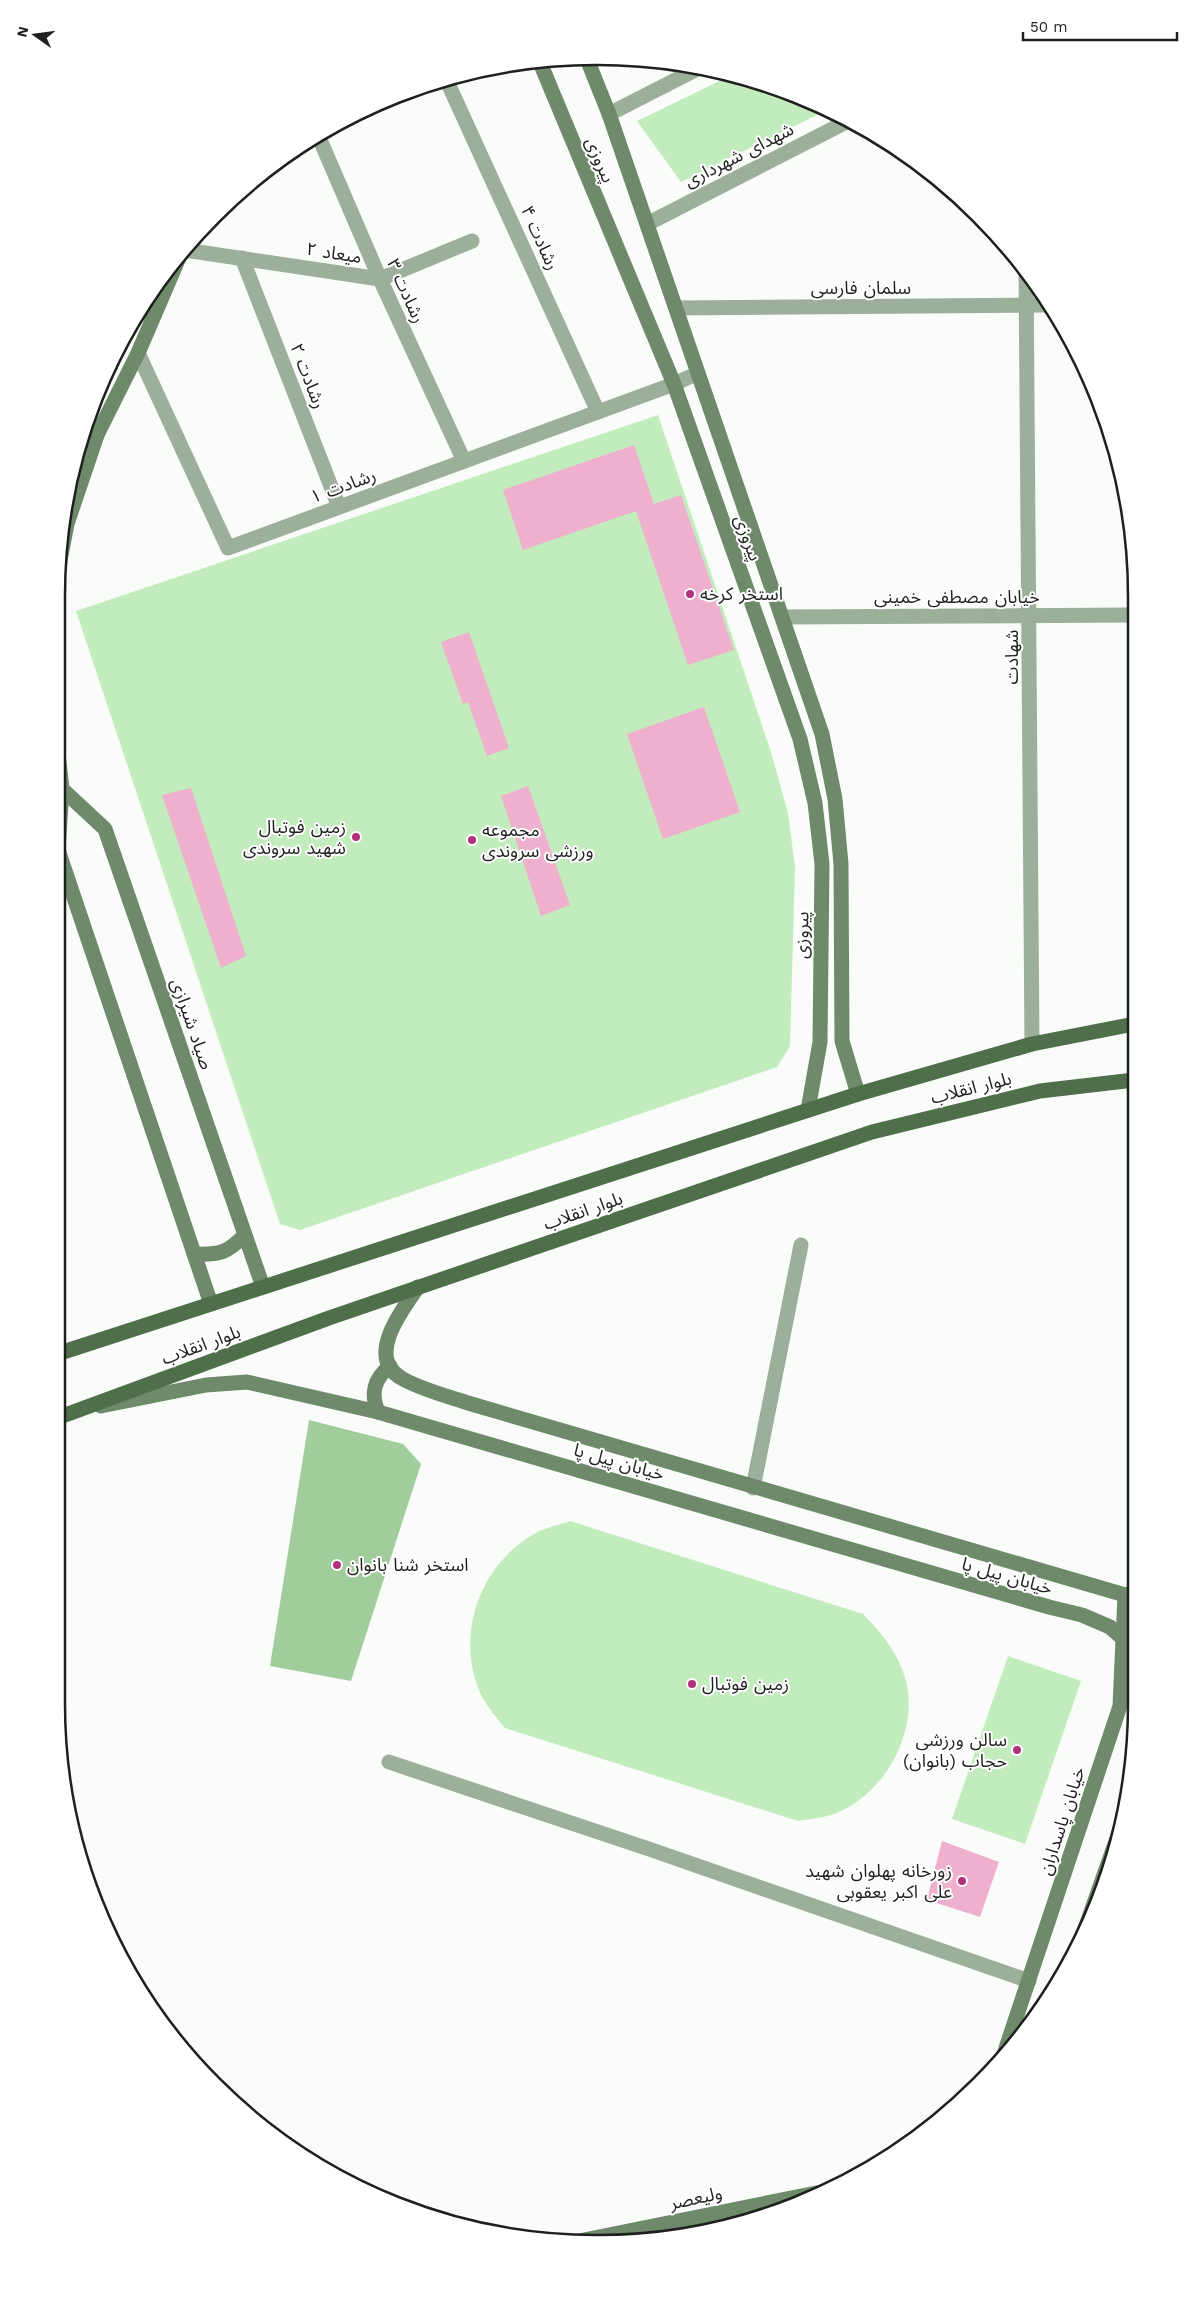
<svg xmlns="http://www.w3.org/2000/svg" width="1193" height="2300" font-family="'Work Sans','Noto Sans Arabic',sans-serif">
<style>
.green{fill:#c2ecbd}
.water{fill:#a1cd9c}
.building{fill:#efb0cd}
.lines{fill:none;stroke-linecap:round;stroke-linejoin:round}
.street{stroke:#9caf9a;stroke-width:15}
.secondary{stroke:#6e8a6b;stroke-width:15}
.primary{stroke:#4e6f4a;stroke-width:15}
.poi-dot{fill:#b3317b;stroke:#fff;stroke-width:2}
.labels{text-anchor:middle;stroke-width:4;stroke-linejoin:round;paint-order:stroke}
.street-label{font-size:18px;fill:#1e201e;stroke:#fff}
.poi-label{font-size:18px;fill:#1e201e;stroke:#fff;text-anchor:start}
.rim{fill:none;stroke:#1e201e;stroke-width:2.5}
</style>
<rect width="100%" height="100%" fill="#f9fcf9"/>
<g class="green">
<polygon points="734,74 829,109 681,182 637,121"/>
<polygon points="658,415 771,752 788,813 795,867 790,1046 777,1067 300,1230 280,1224 76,611"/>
<path d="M570,1521L863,1614C880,1631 893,1647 902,1669C925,1724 886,1797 831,1815C821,1818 809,1819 798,1821L505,1728C497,1718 488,1708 482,1697C454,1638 478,1566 534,1534C544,1528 559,1525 570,1521Z"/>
<polygon points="1008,1656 1081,1681 1025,1844 952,1819"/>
</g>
<polygon class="water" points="309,1420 403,1444 421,1464 351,1681 270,1666"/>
<g class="building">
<polygon points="634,445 654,504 681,495 734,650 688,665 636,511 523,550 503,490"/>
<polygon points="469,632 509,748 487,756 468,702 463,704 441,642"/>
<polygon points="704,707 740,812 663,839 627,734"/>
<polygon points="528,786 570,905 541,916 501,796"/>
<polygon points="191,788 246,956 221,968 162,795"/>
<polygon points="942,1841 999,1862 980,1917 927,1900"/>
</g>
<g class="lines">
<g class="street">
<polyline points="446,79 598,412"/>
<polyline points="609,114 699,68"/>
<polyline points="318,135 380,279 464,461"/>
<polyline points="647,224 848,121"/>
<polyline points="185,250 380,279 472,241"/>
<polyline points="242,258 339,507"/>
<polyline points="1026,269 1032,1044"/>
<polyline points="676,308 1047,305"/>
<polyline points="138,353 228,548 674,384 698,373"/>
<polyline points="86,427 97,435"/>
<polyline points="782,617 1132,615"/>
<polyline points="753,1488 801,1245"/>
<polyline points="389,1762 649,1849 1029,1981"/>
<polyline points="220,2089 224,2092"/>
</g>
<g class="secondary">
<polyline points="587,59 609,114 822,734 835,799 841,864 842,1041 858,1094"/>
<polyline points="539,60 674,384 800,739 815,803 822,864 820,1042 808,1110"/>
<polyline points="57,576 67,524 97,435 138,353 181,253"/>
<polyline points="57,744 62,789 58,850 211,1304"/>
<polyline points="62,789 105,829 263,1287"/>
<path d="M194,1254C220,1255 227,1253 245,1235"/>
<path d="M418,1287C402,1310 364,1358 403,1379C423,1390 447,1396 468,1403L1125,1595L1135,1606"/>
<polyline points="101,1406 206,1385 247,1382 378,1412 1049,1607 1082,1615 1110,1627 1135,1649"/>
<path d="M378,1412C370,1393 374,1379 390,1366"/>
<polyline points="1079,1946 1122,1824"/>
<polyline points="1004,2054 1120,1706 1125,1595 1131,1593"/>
<polyline points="574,2242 826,2191"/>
</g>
<g class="primary">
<polyline points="57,1354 858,1094 1032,1044 1134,1024"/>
<polyline points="57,1418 329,1318 872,1132 1040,1091 1134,1080"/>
</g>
</g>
<g class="poi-dot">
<circle cx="690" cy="594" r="5"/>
<circle cx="356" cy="837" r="5"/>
<circle cx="472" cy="840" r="5"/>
<circle cx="337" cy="1565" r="5"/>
<circle cx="692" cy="1684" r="5"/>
<circle cx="1017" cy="1750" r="5"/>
<circle cx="962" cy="1881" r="5"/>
</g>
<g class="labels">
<g class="street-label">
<text transform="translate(739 155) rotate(-27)" y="6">شهدای شهرداری</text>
<text transform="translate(600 160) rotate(67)" y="6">پیروزی</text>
<text transform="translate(540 238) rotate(66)" y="6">رشادت ۴</text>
<text transform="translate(334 253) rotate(9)" y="6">میعاد ۲</text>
<text x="861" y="294">سلمان فارسی</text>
<text transform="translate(406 291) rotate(66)" y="6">رشادت ۳</text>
<text transform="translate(308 376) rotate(69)" y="6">رشادت ۲</text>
<text transform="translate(343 486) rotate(-20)" y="6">رشادت ۱</text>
<text transform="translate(748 538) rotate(70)" y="6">پیروزی</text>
<text x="957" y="603">خیابان مصطفی خمینی</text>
<text transform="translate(1012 657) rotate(-90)" y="6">شهادت</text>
<text transform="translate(802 935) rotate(-89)" y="6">پیروزی</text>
<text transform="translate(192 1024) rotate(71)" y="6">صیاد شیرازی</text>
<text transform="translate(971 1088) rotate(-14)" y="6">بلوار انقلاب</text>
<text transform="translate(583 1211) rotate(-19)" y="6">بلوار انقلاب</text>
<text transform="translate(201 1345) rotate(-20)" y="6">بلوار انقلاب</text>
<text transform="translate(619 1462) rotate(16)" y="6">خیابان پیل پا</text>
<text transform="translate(1007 1576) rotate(16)" y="6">خیابان پیل پا</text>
<text transform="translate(1062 1821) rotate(-72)" y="6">خیابان پاسداران</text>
<text transform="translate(696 2198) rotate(-12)" y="6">ولیعصر</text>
</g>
<g class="poi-label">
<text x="700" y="600">استخر کرخه</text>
<text x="346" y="833" text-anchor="end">زمین فوتبال<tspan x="346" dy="21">شهید سروندی</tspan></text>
<text x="482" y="836">مجموعه<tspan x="482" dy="21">ورزشی سروندی</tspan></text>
<text x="347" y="1571">استخر شنا بانوان</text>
<text x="702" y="1690">زمین فوتبال</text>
<text x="1007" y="1746" text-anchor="end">سالن ورزشی<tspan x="1007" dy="21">حجاب (بانوان)</tspan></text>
<text x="952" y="1877" text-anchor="end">زورخانه پهلوان شهید<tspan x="952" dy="21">علی اکبر یعقوبی</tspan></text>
</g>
</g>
<path d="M0 0H1193V2300H0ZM596 65H597A531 531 0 0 1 1128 596V1704A531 531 0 0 1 597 2235H596A531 531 0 0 1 65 1704V596A531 531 0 0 1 596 65Z" fill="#fff" fill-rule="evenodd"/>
<path class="rim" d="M596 65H597A531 531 0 0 1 1128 596V1704A531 531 0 0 1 597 2235H596A531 531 0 0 1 65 1704V596A531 531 0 0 1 596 65Z"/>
<g transform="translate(35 35) rotate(284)" stroke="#ffffff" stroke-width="4" paint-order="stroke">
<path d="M0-4L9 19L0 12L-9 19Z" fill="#1e201e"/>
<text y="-8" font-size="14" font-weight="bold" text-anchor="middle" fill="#1e201e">N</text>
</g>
<path d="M1023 32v8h154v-8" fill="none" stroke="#1e201e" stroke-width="2.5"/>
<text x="1030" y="32" font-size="15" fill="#1e201e" stroke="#ffffff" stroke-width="4" paint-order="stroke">50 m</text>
</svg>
